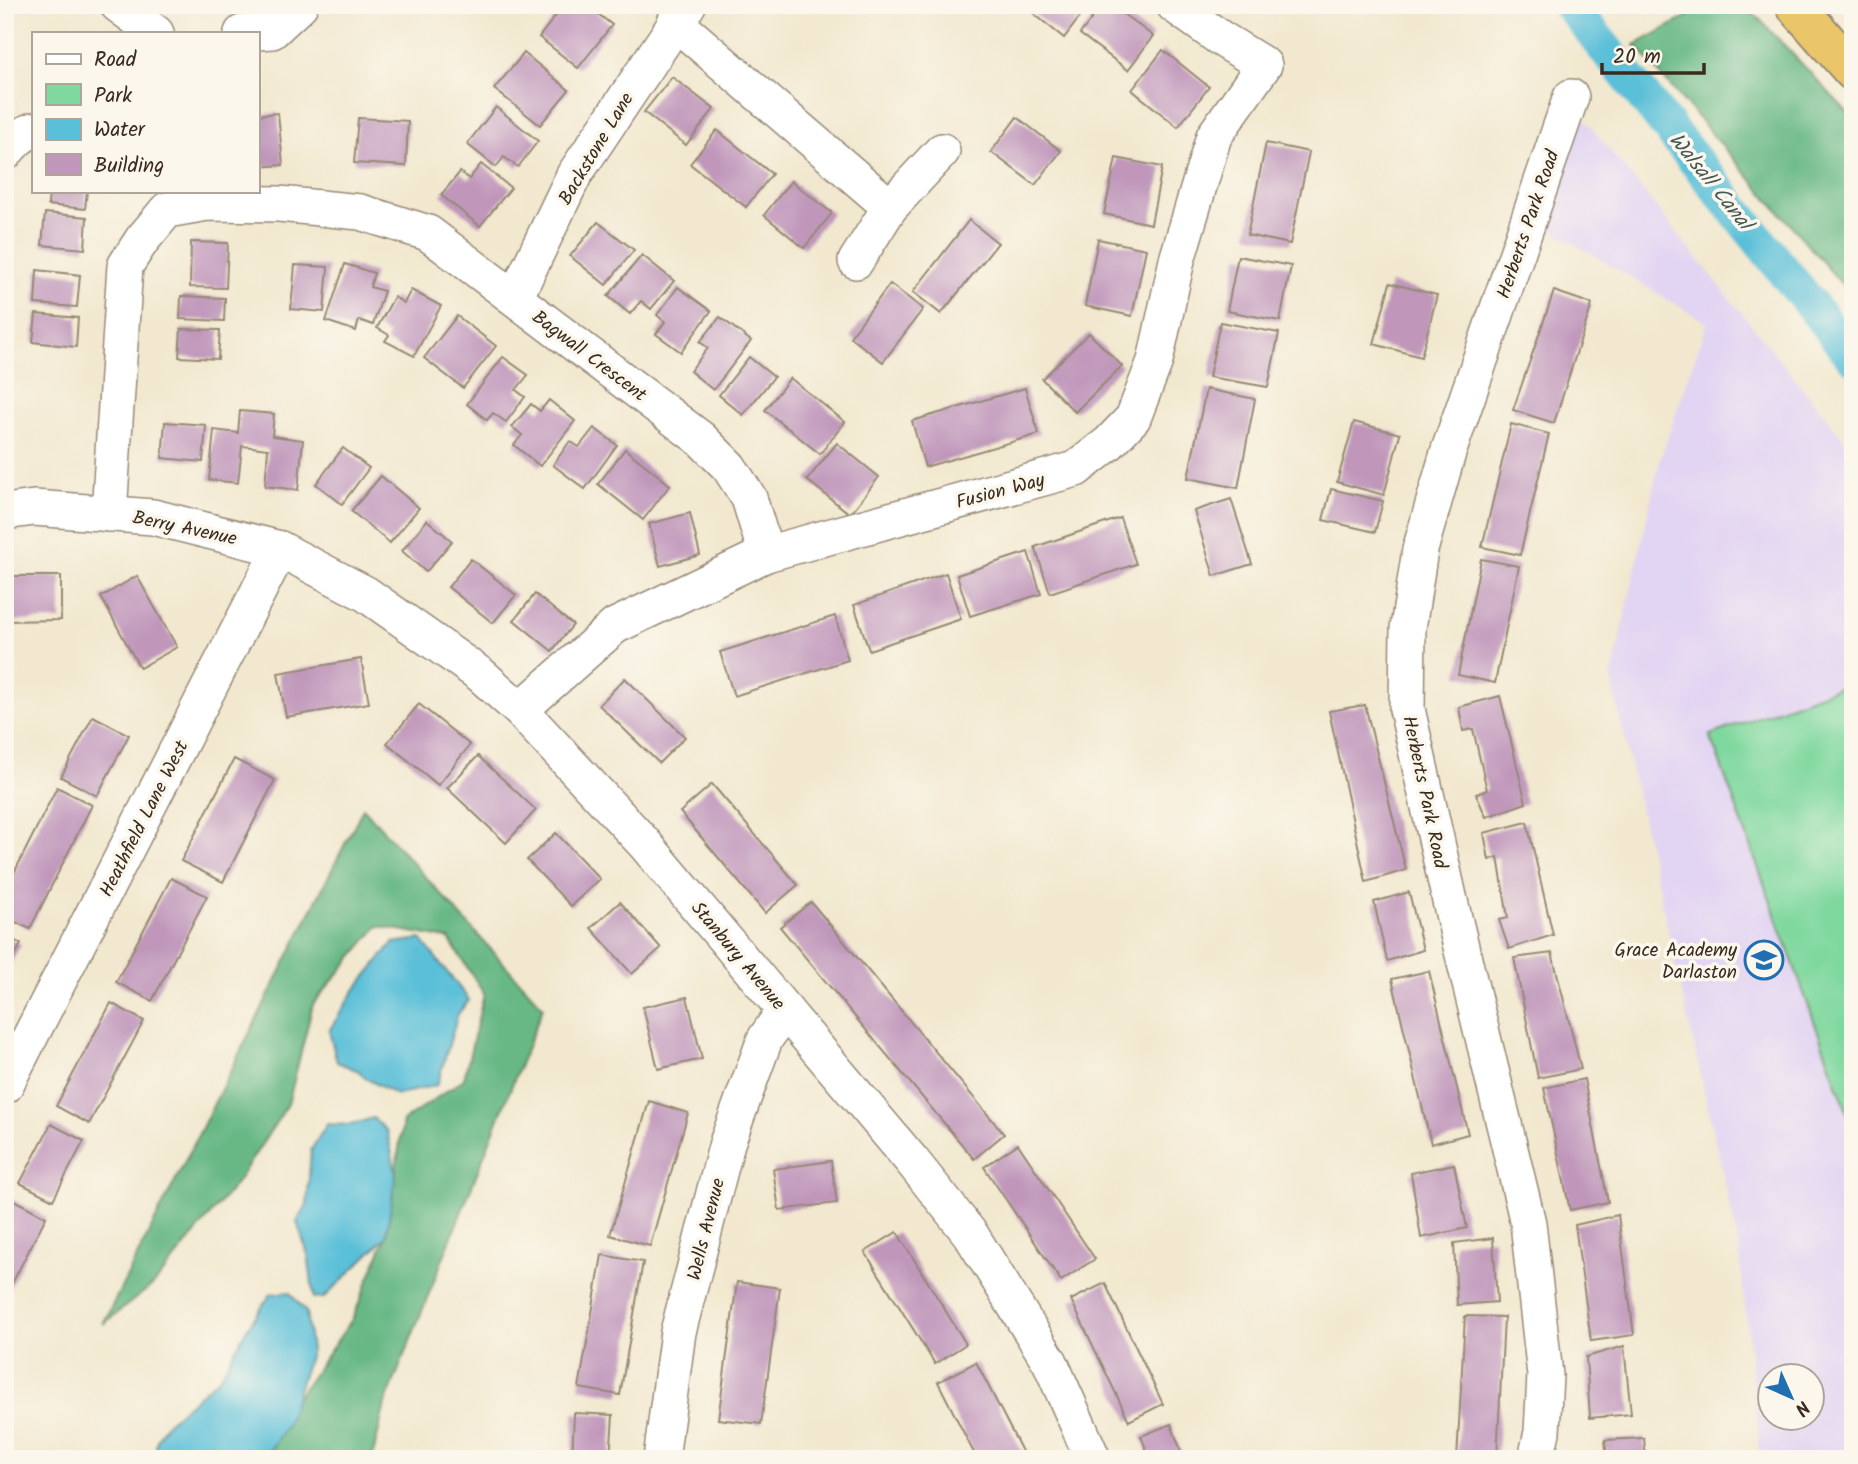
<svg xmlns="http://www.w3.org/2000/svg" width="1858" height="1464" font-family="Kalam,sans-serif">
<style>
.built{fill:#e2d4f3;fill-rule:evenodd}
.green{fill:#7fd89e;stroke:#5d815e;stroke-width:2}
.forest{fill:#67b885;stroke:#517152;stroke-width:2}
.water{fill:#5abfd8;stroke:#4a747b;stroke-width:2}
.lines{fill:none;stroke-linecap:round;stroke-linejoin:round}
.canal{stroke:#5abfd8;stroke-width:35}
.building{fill:#c097bb}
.minor-casing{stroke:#968976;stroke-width:38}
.trunk-casing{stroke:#968976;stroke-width:42}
.minor{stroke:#fff;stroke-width:35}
.trunk{stroke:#ebc669;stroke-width:38}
.labels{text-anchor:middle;stroke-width:7;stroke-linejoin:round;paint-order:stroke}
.street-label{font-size:19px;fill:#3b2a1e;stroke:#fbf7ec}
.poi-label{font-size:19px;fill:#3b2a1e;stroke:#fbf7ec;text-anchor:end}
.water-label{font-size:21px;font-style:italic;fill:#445756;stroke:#fbf7ec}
</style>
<rect width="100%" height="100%" fill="#fbf7ec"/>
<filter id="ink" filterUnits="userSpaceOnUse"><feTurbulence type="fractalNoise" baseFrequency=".0143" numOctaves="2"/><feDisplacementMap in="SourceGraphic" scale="14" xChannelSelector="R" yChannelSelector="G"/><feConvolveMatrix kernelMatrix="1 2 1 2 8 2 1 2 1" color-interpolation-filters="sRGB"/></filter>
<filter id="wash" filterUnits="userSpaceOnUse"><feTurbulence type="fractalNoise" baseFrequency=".00686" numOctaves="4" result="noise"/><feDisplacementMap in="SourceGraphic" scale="28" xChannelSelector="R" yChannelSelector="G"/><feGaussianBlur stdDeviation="1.57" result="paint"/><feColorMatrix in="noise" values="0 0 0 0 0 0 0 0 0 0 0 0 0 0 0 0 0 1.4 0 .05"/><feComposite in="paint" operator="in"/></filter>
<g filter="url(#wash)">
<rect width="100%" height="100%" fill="#f2e8cf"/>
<path class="built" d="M1582,116L1853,450V1459H1761L1738,1241L1611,679L1659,463L1707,323L1550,229ZM1770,1376H1812V1418H1770Z"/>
<polygon class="green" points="1853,682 1853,1128 1710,735"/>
<g class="forest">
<polygon points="1708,5 1746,5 1853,118 1853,297 1635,45"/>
<polygon points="363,808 543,1007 385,1404 372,1459 263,1459 287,1425 294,1402 353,1318 386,1237 403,1121 464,1079 484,994 449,939 378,926 313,1004 288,1104 237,1182 155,1283 103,1324"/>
</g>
<g class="water">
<polygon points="421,939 469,1000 458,1014 437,1085 397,1095 365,1078 359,1071 337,1062 329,1031 355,990 393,943"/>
<polygon points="373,1118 387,1131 396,1174 386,1237 324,1298 314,1298 308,1255 297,1222 307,1205 311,1150 327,1124 351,1125"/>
<polygon points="289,1292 306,1312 311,1350 287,1425 263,1459 154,1459 157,1440 165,1425 220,1377 246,1330 271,1294"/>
</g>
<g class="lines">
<polyline class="canal" points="1570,5 1853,357"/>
</g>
<g id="blocks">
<g class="building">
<polygon points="564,5 587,5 612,25 578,68 539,37"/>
<polygon points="1023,5 1089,5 1064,38"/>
<polygon points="1102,5 1111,5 1153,36 1128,70 1080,34"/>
<polygon points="1163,50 1209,87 1178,127 1132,90"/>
<polygon points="524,53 569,90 540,125 494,89"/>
<polygon points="672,77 714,109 686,145 644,112"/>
<polygon points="496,107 538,141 518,167 504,157 496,167 467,144"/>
<polygon points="278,113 283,165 257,167 257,115"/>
<polygon points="1017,117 1061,151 1035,185 991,152"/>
<polygon points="358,118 408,121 406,166 354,163"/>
<polygon points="717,130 772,174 746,207 690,164"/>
<polygon points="1266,143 1309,152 1290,244 1247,235"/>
<polygon points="1116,158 1162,167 1151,224 1104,214"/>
<polygon points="481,164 511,188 480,226 441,195 460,172 469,179"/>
<polygon points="791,181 832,213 804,248 764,215"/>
<polygon points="49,191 87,191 85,209 48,205"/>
<polygon points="45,213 87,217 85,249 42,245"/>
<polygon points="969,220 998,243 941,314 913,292"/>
<polygon points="598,222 634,250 606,285 570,256"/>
<polygon points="1098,239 1146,249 1132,316 1085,306"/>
<polygon points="191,242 228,243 226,288 190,287"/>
<polygon points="642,255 674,281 651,309 641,301 630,314 608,296"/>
<polygon points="1238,256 1291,266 1280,321 1227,311"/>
<polygon points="345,264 374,273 370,287 384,291 373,325 359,320 356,331 326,321"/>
<polygon points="295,265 328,267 324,312 291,309"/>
<polygon points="37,270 80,275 77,307 35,304"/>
<polygon points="1390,283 1437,295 1421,357 1374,344"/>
<polygon points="890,284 923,309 883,362 850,337"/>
<polygon points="678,287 711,311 681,352 656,334 665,322 657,315"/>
<polygon points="411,290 441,306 414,356 385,341 389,335 377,328 394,297 404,303"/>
<polygon points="1554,291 1592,304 1554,423 1513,410"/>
<polygon points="181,296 225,298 224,321 180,319"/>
<polygon points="36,314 78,318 76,347 33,342"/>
<polygon points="457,316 496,346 463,388 424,358"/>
<polygon points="720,317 751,341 713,390 690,371 708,348 700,342"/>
<polygon points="1220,322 1279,333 1268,387 1209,377"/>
<polygon points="181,329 220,330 218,359 179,357"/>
<polygon points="1089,333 1122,366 1075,412 1042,379"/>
<polygon points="503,357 528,375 516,390 525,397 506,422 493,413 487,420 467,404"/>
<polygon points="749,357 774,377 743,415 719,395"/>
<polygon points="790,378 845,422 820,454 765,410"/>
<polygon points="1025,388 1039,434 925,467 912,421"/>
<polygon points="1206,389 1255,399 1238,488 1188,478"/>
<polygon points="549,400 575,421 540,466 514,445 522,435 512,427 531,404 540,411"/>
<polygon points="240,411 274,414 272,436 303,440 298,490 265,486 268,449 252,447 242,446 238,483 209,480 214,430 238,433"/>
<polygon points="165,422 206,425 203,462 162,458"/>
<polygon points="1354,422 1400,434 1384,495 1337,482"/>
<polygon points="1511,424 1549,434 1520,555 1482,547"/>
<polygon points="594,428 617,445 585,489 553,465 570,441 579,447"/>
<polygon points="837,443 879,477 850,514 807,480"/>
<polygon points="343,448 369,468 342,504 316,484"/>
<polygon points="625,449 670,485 643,520 598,484"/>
<polygon points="381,476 419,508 390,543 351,511"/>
<polygon points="1331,489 1383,501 1375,532 1323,520"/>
<polygon points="1231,499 1252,564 1214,576 1194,511"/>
<polygon points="690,513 700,555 660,566 649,524"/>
<polygon points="1120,518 1136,564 1050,593 1035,547"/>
<polygon points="427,520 452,541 426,572 402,551"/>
<polygon points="1028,552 1041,594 970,616 957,575"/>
<polygon points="471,559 516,595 493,623 448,587"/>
<polygon points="1481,559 1519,566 1495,683 1458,675"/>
<polygon points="946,573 961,619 869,650 854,605"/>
<polygon points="5,576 61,576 61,620 5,621"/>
<polygon points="137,576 177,647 140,668 101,597"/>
<polygon points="535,594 573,625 552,651 514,620"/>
<polygon points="835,616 848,660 734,696 720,652"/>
<polygon points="361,659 369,703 286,717 278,673"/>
<polygon points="625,678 685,737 659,763 599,705"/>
<polygon points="1500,696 1526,803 1486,817 1476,794 1487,790 1473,729 1463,731 1459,707"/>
<polygon points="419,704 470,745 438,785 387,743"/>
<polygon points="1365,705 1406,870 1366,882 1329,711"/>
<polygon points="93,716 129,735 97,796 61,777"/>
<polygon points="478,756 536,810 506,843 447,788"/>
<polygon points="234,759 275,780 223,882 181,861"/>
<polygon points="712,784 798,885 765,913 680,812"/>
<polygon points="57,787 92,805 30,929 5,917 5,891"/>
<polygon points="1527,822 1553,935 1509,949 1499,920 1508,918 1498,857 1489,860 1484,833"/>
<polygon points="556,833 600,879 571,906 527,860"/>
<polygon points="171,878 207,896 152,1001 116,982"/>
<polygon points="1409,892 1423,950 1387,961 1374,902"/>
<polygon points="620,902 661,948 632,974 591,928"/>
<polygon points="811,902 1004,1134 974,1159 780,927"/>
<polygon points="5,936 21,944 5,975"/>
<polygon points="1552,953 1581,1069 1538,1078 1514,958"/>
<polygon points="1429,971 1468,1134 1431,1144 1392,979"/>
<polygon points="687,997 702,1059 658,1069 643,1007"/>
<polygon points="111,1003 144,1021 89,1124 56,1106"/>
<polygon points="1584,1079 1608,1202 1570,1210 1544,1088"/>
<polygon points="649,1101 688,1113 650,1246 610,1235"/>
<polygon points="51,1124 84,1141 53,1200 20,1183"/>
<polygon points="1018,1144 1095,1259 1061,1281 984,1167"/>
<polygon points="831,1161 837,1203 779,1210 773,1169"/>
<polygon points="1454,1164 1467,1228 1421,1238 1411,1173"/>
<polygon points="10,1198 46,1217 5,1297 5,1208"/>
<polygon points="1618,1215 1634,1335 1591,1341 1575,1225"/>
<polygon points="897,1232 966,1344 935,1364 865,1252"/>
<polygon points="1493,1238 1497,1302 1457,1305 1454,1243"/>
<polygon points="602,1255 643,1262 620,1395 579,1388"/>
<polygon points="737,1282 780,1288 761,1424 718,1419"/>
<polygon points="1105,1283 1163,1404 1129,1421 1071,1300"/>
<polygon points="1465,1316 1504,1317 1497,1459 1457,1459"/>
<polygon points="1624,1346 1631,1414 1590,1418 1586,1357"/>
<polygon points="976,1362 1026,1459 977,1459 938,1382"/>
<polygon points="574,1413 613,1415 610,1459 572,1459"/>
<polygon points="1171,1424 1184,1459 1150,1459 1141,1436"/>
<polygon points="1644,1438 1646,1459 1607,1459 1605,1440"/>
<polygon points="723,1454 751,1457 751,1459 723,1459"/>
</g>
</g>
</g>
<g filter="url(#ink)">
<use href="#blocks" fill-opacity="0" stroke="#968976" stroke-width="2"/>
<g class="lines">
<defs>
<g id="minor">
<polyline points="118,5 156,33"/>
<polyline points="675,22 890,207"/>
<polyline points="242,33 272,31 300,5"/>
<path d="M5,153C13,143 21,134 33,130"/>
<polyline points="856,261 890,207 942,151"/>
<polyline points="515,298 574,175 688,5"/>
<polyline points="5,512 34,508 153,517 280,549 366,594 481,675 520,710 644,843 912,1161 971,1235 1050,1362 1093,1459"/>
<polyline points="109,514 125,266 142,240 167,210 207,203 279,204 360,212 428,233 701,439 729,467 749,498 766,554"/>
<polyline points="520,710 615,626 766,554 1076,469 1109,443 1133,418 1155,361 1177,260 1214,136 1264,65 1220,38 1174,5"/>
<polyline points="5,1086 280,549"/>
<polyline points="661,1459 678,1332 727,1143 765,1039 785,1010"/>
<polyline points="1536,1459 1542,1432 1545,1375 1528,1223 1450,901 1407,709 1408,628 1420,550 1448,453 1571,97"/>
</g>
<polyline id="trunk" points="1795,5 1853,71"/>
</defs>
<use href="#minor" class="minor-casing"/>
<use href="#trunk" class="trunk-casing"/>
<use href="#minor" class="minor"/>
<use href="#trunk" class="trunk"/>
</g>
</g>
<defs>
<symbol id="school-ring" viewBox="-11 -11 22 22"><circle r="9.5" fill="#fbf7ec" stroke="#1f6fb2" stroke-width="1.5"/><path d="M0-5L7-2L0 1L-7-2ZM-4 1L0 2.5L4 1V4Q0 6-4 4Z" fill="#1f6fb2"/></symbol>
</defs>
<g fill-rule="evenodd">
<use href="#school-ring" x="1742" y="938" width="44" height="44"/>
</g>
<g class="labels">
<g class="street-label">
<text transform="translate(595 148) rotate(-59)" y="7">Backstone Lane</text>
<text transform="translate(1527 224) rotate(-71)" y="7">Herberts Park Road</text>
<text transform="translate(590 355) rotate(37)" y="7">Bagwall Crescent</text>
<text transform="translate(1000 490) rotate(-15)" y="7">Fusion Way</text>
<text transform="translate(185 527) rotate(12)" y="7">Berry Avenue</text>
<text transform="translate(1426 792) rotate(78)" y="7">Herberts Park Road</text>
<text transform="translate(143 818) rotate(-63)" y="7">Heathfield Lane West</text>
<text transform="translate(739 955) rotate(50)" y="7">Stanbury Avenue</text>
<text transform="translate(705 1229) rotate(-76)" y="7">Wells Avenue</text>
</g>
<g class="poi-label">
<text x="1737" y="956">Grace Academy<tspan x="1737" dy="22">Darlaston</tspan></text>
</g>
<g class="water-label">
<text transform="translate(1711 181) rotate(51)" y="7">Walsall Canal</text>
</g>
</g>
<rect width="1858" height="1464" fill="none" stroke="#fbf7ec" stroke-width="28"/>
<rect x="32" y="32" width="228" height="161" fill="#fbf7ec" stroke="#aea59a" stroke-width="2"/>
<rect x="46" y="54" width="35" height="10" fill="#ffffff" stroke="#aea59a" stroke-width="2"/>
<text x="94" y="66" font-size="21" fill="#3b2a1e">Road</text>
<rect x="46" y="84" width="35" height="21" fill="#7fd89e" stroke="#aea59a" stroke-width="2"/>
<text x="94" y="102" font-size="21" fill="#3b2a1e">Park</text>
<rect x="46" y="119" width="35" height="21" fill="#5abfd8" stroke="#aea59a" stroke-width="2"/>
<text x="94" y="136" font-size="21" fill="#3b2a1e">Water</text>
<rect x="46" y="154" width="35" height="21" fill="#c097bb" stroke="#aea59a" stroke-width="2"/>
<text x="94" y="172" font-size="21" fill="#3b2a1e">Building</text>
<g transform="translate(1791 1397) rotate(135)"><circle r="33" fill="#fbf7ec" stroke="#aea59a" stroke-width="2"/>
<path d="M0-5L12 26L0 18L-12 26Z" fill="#1f6fb2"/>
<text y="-10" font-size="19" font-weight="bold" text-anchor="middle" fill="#3b2a1e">N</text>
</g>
<path d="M1602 63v10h102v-10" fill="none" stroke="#3b2a1e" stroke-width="3.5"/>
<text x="1613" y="63" font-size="21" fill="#3b2a1e" stroke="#fbf7ec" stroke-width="5" paint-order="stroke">20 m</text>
</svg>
